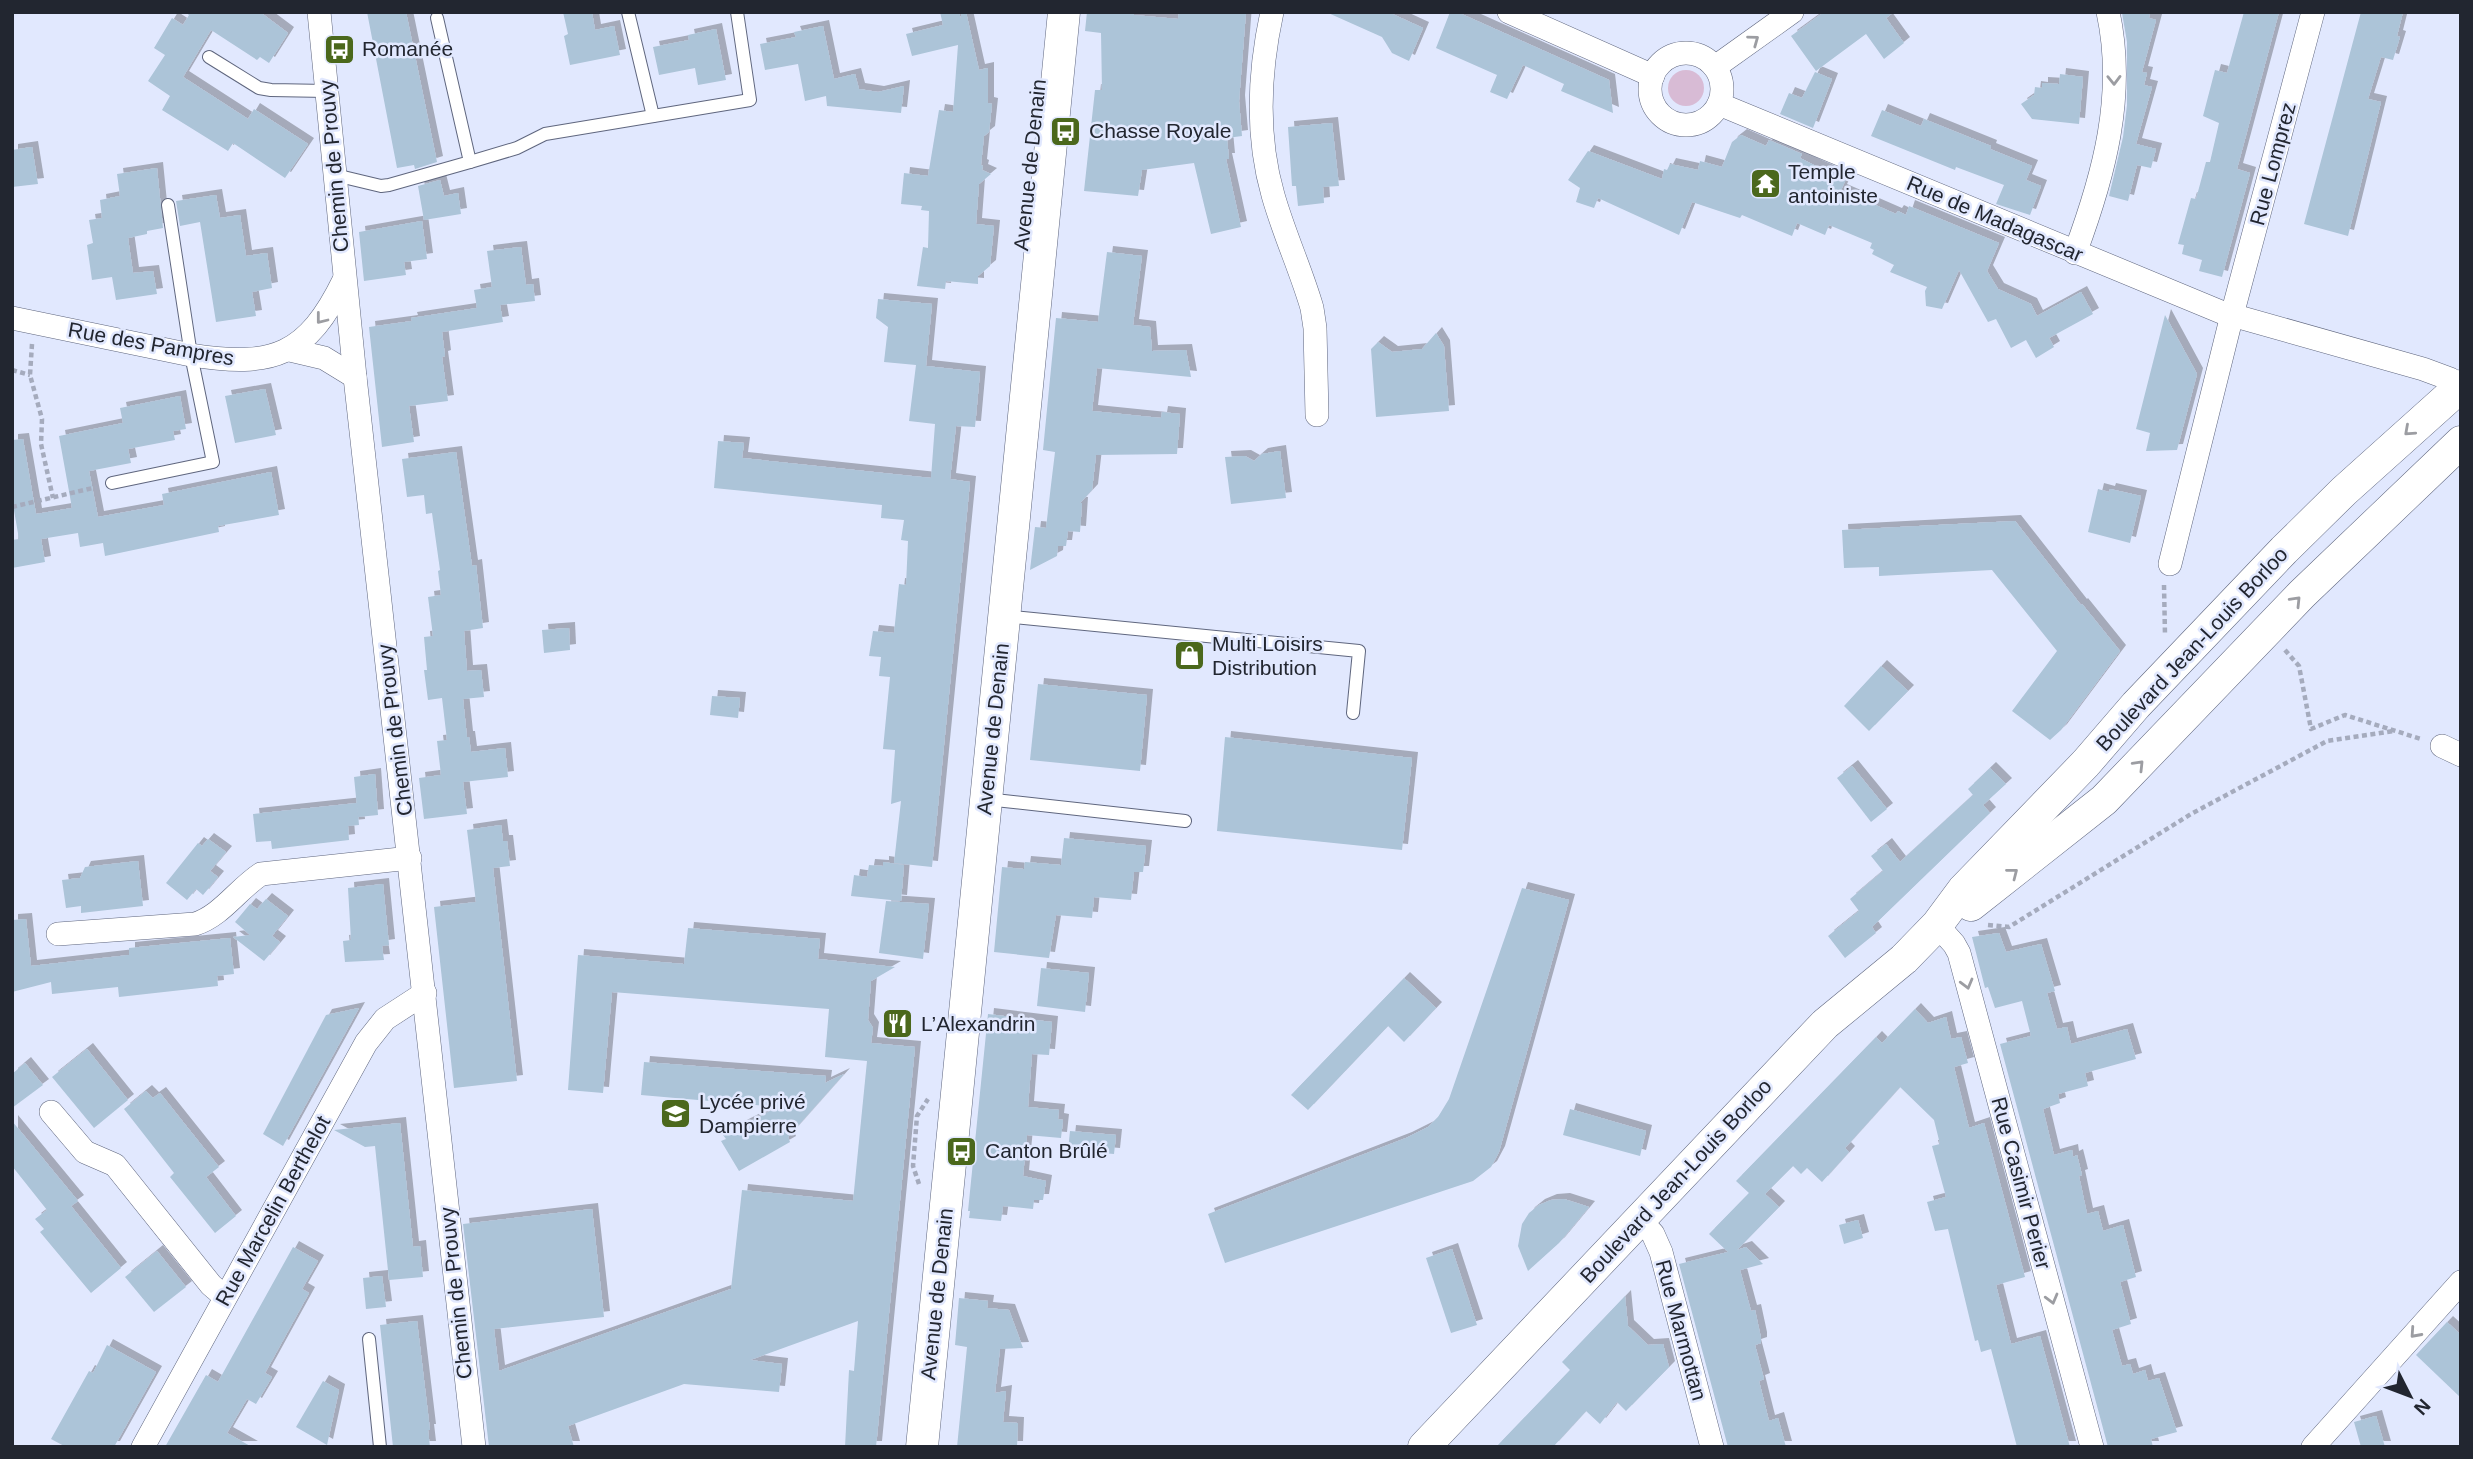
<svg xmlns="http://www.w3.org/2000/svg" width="2473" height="1459" font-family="Helvetica,sans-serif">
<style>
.green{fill:#d8bbd5}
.building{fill:#acc4d8;filter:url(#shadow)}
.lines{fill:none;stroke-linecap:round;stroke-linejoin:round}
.service-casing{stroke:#5f667e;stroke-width:14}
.minor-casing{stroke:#5f667e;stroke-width:24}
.secondary-casing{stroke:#5f667e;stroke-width:33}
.path{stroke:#a5abbd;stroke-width:4.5;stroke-dasharray:5 3.5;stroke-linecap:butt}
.service{stroke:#fff;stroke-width:12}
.minor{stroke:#fff;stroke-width:23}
.secondary{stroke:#fff;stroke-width:32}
.oneway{stroke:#9c9da2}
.labels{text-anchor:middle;stroke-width:5;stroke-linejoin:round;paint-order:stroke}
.poi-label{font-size:21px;fill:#222630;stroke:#e1e8fe;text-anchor:start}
.street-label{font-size:21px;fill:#222630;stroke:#e1e8fe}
</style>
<defs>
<filter id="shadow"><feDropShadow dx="6" dy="-6" stdDeviation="0" flood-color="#0004"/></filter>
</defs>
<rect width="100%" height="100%" fill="#e1e8fe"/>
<circle class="green" cx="1686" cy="88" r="18"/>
<g class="building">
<polygon points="185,12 260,12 288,33 269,63 260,57 257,60 211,30 183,77 248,119 254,109 308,144 285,178 233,143 228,151 162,110 170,96 148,81 165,55 154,48 172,18 183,25 189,15"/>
<polygon points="367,12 406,12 437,162 415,169 414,165 397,168"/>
<polygon points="563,12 592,12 595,30 614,26 620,55 570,65 564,36 568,34"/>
<polygon points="940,12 959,12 961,19 961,12 966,12 979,70 988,68 988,103 992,104 989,132 984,136 981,165 983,166 982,170 991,174 979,184 976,224 994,226 990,266 978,276 978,284 946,281 945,289 917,286 923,247 928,248 929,211 921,210 922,206 901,204 904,173 928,176 939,110 953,112 958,45 912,56 906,34 943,25"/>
<polygon points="1087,12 1134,12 1134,15 1178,19 1179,12 1246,12 1239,101 1242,136 1227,138 1229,159 1226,159 1241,227 1211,234 1194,163 1142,170 1138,196 1084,191 1095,90 1102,90 1101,33 1085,31"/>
<polygon points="1326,12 1388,12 1423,28 1409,61 1392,53 1382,37"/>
<polygon points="1450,12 1457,12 1609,80 1613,113 1561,91 1564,84 1523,65 1507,99 1490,92 1497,75 1436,48"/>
<polygon points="1824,12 1894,12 1886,18 1904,43 1884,59 1866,34 1816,71 1791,36"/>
<polygon points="2150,12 2149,18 2156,20 2142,72 2147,73 2144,85 2152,87 2136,144 2156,149 2151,168 2137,165 2128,201 2109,196 2123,137 2127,105 2127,42 2122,13"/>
<polygon points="2244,12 2279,12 2237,169 2250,173 2222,277 2199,271 2202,260 2182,254 2184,245 2178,244 2191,198 2196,199 2206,162 2210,162 2219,123 2203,116 2215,70 2227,73"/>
<polygon points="2361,12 2403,12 2397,36 2400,37 2393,60 2381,57 2368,99 2381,102 2348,236 2304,224"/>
<polygon points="823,26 834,79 855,74 859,89 878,92 904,86 901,113 827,106 826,96 805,101 798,64 765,70 760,44 796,37 794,32"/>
<polygon points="716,29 726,80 698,85 695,68 659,75 653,47 689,40 688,35"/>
<polygon points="1815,72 1832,79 1813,128 1780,114 1789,93 1802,98"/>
<polygon points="2060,74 2083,77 2079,124 2032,119 2021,104 2034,95 2035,87 2042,88 2042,83 2059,84"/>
<polygon points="1882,110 1921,126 1924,119 1991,146 1990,149 2032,166 2026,180 2041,186 2030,215 1996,204 2004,185 1956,167 1955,170 1871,136"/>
<polygon points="1332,123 1339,186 1323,187 1324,203 1298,206 1296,186 1292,186 1288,127"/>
<polygon points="1741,135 1766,146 1769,140 1802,154 1800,158 1816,166 1846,179 1841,190 1896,214 1898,211 1906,215 1909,206 1999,243 1987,271 1998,289 2031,304 2037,316 2081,292 2093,314 2049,338 2054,347 2036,358 2026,340 2011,348 1996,319 1988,322 1959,270 1942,309 1926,306 1925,291 1927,287 1890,272 1894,265 1872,254 1874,250 1870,248 1872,243 1829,225 1825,235 1797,223 1792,236 1742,215 1740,218 1692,202 1679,235 1598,198 1594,208 1576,202 1580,188 1568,180 1588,151 1662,179 1664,169 1667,170 1670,164 1698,170 1700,161 1722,167 1732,142"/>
<polygon points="32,147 38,184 12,187 12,150"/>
<polygon points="157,168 163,228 147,231 147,234 128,238 133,273 153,271 157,294 116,300 112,277 92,280 87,245 93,243 89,220 102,218 100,200 120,196 117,174"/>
<polygon points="440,180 444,196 458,193 461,214 424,220 418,186"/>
<polygon points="216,195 220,218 240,215 246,256 267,253 272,288 252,292 256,316 216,322 200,222 180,226 176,201"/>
<polygon points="422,221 427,259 404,262 406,275 364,281 359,232"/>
<polygon points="521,247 526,285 533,284 535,301 500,305 503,322 442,332 445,356 442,357 448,401 409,406 414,442 382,447 369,327 412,321 411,318 477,308 474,290 492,287 487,251"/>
<polygon points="1107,252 1142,256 1133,325 1150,327 1152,351 1186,350 1191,377 1097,368 1092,411 1161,418 1162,412 1180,414 1177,454 1096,455 1092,490 1080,503 1082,503 1080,532 1068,531 1066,546 1058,546 1057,556 1030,570 1035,527 1046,528 1051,485 1055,452 1043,450 1056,318 1098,322"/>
<polygon points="878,299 932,304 926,366 980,372 975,427 956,426 950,479 970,482 932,867 894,863 901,801 891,804 895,750 883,749 890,677 879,676 881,657 869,656 873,631 894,633 899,584 906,585 908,541 901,540 904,520 881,518 882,505 714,488 718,441 744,443 742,458 931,478 935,424 909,421 916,365 884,362 888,327 876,318"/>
<polygon points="2165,315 2197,374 2177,450 2146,451 2150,433 2136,429"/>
<polygon points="1436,333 1444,346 1449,411 1376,417 1371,349 1378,342 1392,352 1422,349"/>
<polygon points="265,389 276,435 235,443 225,396"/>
<polygon points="180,396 186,429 173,431 175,440 128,449 131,463 89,471 98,517 164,505 162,494 271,472 279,515 218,526 219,532 105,556 103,543 80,547 78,533 41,539 45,562 12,568 12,540 19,539 12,499 12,440 23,439 36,514 72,508 59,436 123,423 120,408"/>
<polygon points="1280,451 1286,498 1231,504 1225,457 1245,456 1254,461 1262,454"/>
<polygon points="456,452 472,566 476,565 483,628 464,631 467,671 481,670 484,697 463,699 467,737 469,737 471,752 505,748 508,777 463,782 467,814 424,819 419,778 441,775 437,741 447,740 442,698 428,700 424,670 427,670 424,637 433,636 428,597 441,595 438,571 440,570 432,513 426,514 424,495 407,497 402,459"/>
<polygon points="2098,489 2109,492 2110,489 2141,496 2130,543 2088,532"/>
<polygon points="2015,521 2081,605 2082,604 2120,651 2061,730 2050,740 2012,711 2057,651 1992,570 1879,576 1879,567 1844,568 1842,530"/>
<polygon points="569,628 570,650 544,653 542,630"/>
<polygon points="1881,666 1908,691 1869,731 1844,706"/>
<polygon points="1038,684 1147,695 1140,771 1030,760"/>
<polygon points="712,696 740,698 738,718 710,715"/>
<polygon points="1225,737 1412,758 1402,850 1217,831"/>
<polygon points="1852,766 1887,809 1871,822 1837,778"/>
<polygon points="1990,768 2006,784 1983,805 1990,813 1872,927 1876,933 1845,958 1828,936 1859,911 1850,899 1883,871 1871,856 1886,844 1900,862 1973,795 1968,789"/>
<polygon points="375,774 378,815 358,817 354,777"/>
<polygon points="357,803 359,825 348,826 349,840 272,849 271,841 256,842 253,814"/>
<polygon points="501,825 503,841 507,841 510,866 493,868 517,1081 454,1088 434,907 476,902 467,830"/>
<polygon points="1064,838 1146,846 1143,872 1134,872 1131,900 1094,897 1092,918 1056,915 1049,958 994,952 1002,867 1024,869 1025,862 1061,865"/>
<polygon points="208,839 226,852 210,871 218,877 203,895 196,889 187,900 166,883 198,843 202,846"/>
<polygon points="138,861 143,906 81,913 81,906 66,908 62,880 80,878 85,867"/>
<polygon points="883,862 904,865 901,901 851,896 854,875 867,877 869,865 883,866"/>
<polygon points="383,884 389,945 382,946 384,960 345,962 343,941 351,940 348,888"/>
<polygon points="1522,888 1569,900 1499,1152 1491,1167 1473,1181 1225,1263 1208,1214 1406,1138 1428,1127 1438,1117 1449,1099"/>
<polygon points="266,899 288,916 272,936 280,942 264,961 233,937 250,935 235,922 250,904 257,909"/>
<polygon points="886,901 929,904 923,959 879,953"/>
<polygon points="26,919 31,966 129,955 129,948 230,938 234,974 217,976 218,986 119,997 118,987 52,994 51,982 12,992 12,920"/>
<polygon points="688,928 820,939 818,959 895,967 871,981 868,1020 873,1028 871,1043 915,1047 876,1447 845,1447 849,1370 854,1371 858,1321 750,1360 782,1364 779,1392 684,1384 568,1426 574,1447 489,1447 463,1224 592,1209 604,1317 494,1329 499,1371 731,1289 742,1190 853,1201 867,1061 825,1057 829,1009 612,992 603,1093 568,1090 578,955 684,964"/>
<polygon points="1999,933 2006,952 2041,944 2055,991 2047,993 2057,1029 2067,1027 2071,1044 2127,1029 2136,1059 2085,1073 2088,1086 2058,1094 2060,1103 2043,1109 2054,1155 2072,1150 2073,1157 2077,1155 2082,1175 2079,1176 2087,1214 2098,1211 2103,1231 2123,1225 2136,1277 2120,1282 2131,1324 2112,1330 2122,1366 2130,1364 2133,1374 2145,1370 2148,1381 2159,1378 2177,1432 2151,1439 2153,1447 2108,1447 2000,1044 2031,1036 2022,1001 1995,1008 1988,987 1985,988 1972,937"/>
<polygon points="1041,968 1089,973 1085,1012 1037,1006"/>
<polygon points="1404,978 1436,1008 1404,1042 1388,1026 1308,1110 1291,1095"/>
<polygon points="359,1008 283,1146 263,1134 326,1015"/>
<polygon points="1915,1009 1928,1023 1946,1017 1951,1039 1961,1037 1968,1063 1954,1067 1969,1128 1984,1123 2025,1277 1996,1285 2011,1344 2040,1336 2070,1447 2017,1447 1991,1349 1981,1352 1978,1340 1975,1341 1948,1229 1935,1231 1927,1202 1946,1197 1932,1146 1940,1144 1934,1120 1900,1087 1845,1148 1849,1152 1822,1182 1807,1168 1801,1174 1793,1166 1765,1194 1779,1207 1737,1250 1746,1247 1763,1264 1740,1270 1751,1311 1755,1310 1761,1338 1761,1343 1755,1345 1764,1379 1759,1381 1769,1421 1778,1418 1786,1447 1728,1447 1679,1264 1728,1252 1709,1234 1749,1193 1736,1181 1876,1037 1882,1043"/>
<polygon points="988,1014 1052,1022 1049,1055 1032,1054 1028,1107 1059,1110 1058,1119 1063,1120 1061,1138 1027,1135 1023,1176 1046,1181 1043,1200 1034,1200 1033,1209 1003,1206 1001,1221 969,1218 970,1211 968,1211"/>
<polygon points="87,1049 128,1100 94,1128 52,1077"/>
<polygon points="644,1062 826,1076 825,1083 844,1074 788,1137 790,1142 739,1171 721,1141 726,1139 723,1135 778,1107 641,1095"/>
<polygon points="25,1063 43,1085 12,1108 12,1074"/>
<polygon points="146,1091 153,1098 160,1093 219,1167 206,1177 236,1216 215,1233 170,1177 174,1173 124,1109"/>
<polygon points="1570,1109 1646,1131 1640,1156 1563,1135"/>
<polygon points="12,1121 78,1201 71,1206 121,1268 91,1293 40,1232 44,1229 35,1219 47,1210 12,1166"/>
<polygon points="400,1123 413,1247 420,1246 423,1277 389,1280 375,1146 365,1147 334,1130"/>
<polygon points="1070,1131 1116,1135 1114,1154 1068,1150"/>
<polygon points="1564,1199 1589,1207 1559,1243 1528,1271 1518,1246 1522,1224 1529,1213 1539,1205 1551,1200"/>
<polygon points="1858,1220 1863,1238 1844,1244 1839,1225"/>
<polygon points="293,1247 318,1261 302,1289 309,1293 265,1373 272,1377 256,1404 247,1399 227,1433 252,1447 165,1447 206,1375 218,1382"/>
<polygon points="1452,1249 1477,1325 1451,1333 1426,1258"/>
<polygon points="157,1251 186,1287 154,1312 125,1277"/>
<polygon points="382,1276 386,1307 366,1309 363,1278"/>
<polygon points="1625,1296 1628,1326 1648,1345 1663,1344 1669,1367 1626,1411 1617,1402 1600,1424 1586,1411 1553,1447 1496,1447 1570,1370 1562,1362"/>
<polygon points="959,1298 988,1301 987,1308 1009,1310 1023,1348 1000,1349 995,1393 1006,1391 1003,1422 1018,1423 1017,1447 957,1447 967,1347 955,1345"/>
<polygon points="417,1321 430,1430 428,1430 430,1447 393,1447 380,1325"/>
<polygon points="2447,1322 2461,1335 2461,1398 2416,1355"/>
<polygon points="107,1345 156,1372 114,1447 66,1447 51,1439 89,1371 93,1373"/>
<polygon points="323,1381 339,1390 327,1445 296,1427"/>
<polygon points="2376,1416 2385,1447 2361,1447 2354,1422"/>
</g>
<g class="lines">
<defs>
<g id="service">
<polyline points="628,12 653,116"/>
<polyline points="209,57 259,88 271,90 327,91"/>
<polyline points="470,162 517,148 545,134 750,100 737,12"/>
<polyline points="335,175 381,186 389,185 470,162 437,18"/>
<polyline points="112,483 213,462 191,355 168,205"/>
<polyline points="1004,616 1359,651 1353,713"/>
<polyline points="986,799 1185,821"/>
<polyline points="369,1339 380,1447"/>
</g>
<g id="minor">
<polyline points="319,12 355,377 474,1447"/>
<path d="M1272,12C1259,72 1256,136 1273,195C1284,234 1301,270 1312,308L1315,328L1317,415"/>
<polyline points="1509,12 1653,76"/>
<circle cx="1686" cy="89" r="36"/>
<polyline points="1715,67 1792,12"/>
<polyline points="1719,104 2221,312 2423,369 2450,379 2461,386"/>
<path d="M2075,253C2104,175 2126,95 2108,12"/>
<path d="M12,318L191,355C273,368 307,356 344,280"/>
<polyline points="290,350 324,358 355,377"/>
<polyline points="2170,564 2232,315 2313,12"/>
<polyline points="2442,746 2461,755"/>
<polyline points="1937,925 1954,944 1959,953 2092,1447"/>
<path d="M58,934L195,924C221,916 238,889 261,874L410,858"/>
<polyline points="51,1112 85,1152 115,1165 211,1285 225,1297"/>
<polyline points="1639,1219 1653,1234 1661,1252 1712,1447"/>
<polyline points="143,1447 366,1043 385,1019 425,993"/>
<polyline points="2313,1447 2461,1282"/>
</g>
<g id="secondary">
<polyline points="1971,905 2104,800 2302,594 2461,442"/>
<polyline points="922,1447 1064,12"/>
<polyline points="1424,1447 1825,1024 1904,959 1937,925 1963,890 2086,763 2136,705 2284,550 2344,491 2461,386"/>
</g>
</defs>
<use href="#service" class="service-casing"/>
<use href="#minor" class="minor-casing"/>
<use href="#secondary" class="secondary-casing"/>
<g class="path">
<polyline points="32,344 30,375 42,419 41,444 53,498"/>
<polyline points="12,370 30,375"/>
<polyline points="12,507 97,487"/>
<polyline points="2164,585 2165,635"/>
<polyline points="2285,650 2299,666 2311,729 2345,715 2421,739"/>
<polyline points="1988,925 2009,927 2191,814 2327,741 2394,731"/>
<polyline points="919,1184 913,1166 917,1116 928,1099"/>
</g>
<use href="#service" class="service"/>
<use href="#minor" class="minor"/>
<use href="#secondary" class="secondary"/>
</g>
<defs><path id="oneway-chevron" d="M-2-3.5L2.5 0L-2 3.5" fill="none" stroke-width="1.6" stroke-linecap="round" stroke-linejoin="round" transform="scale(1.75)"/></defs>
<g class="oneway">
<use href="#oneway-chevron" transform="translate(1754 40) rotate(-36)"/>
<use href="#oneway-chevron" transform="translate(2114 80) rotate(89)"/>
<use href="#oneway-chevron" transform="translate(321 319) rotate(128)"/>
<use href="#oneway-chevron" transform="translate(2409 431) rotate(138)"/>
<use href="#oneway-chevron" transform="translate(2296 601) rotate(-46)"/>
<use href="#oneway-chevron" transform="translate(2139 765) rotate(-46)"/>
<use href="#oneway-chevron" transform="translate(2013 873) rotate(-38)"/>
<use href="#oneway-chevron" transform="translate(1967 984) rotate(75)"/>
<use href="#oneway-chevron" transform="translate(2052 1299) rotate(75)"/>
<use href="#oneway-chevron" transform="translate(2415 1333) rotate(132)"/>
</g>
<defs>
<symbol id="bus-square" viewBox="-11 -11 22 22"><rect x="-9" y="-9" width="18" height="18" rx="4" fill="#4b681c" stroke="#e1e8fe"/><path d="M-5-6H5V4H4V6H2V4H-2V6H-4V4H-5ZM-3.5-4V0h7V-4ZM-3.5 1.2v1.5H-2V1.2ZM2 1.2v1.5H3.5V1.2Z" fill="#fff"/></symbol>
<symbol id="temple-square" viewBox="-11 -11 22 22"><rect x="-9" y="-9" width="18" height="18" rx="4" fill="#4b681c" stroke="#e1e8fe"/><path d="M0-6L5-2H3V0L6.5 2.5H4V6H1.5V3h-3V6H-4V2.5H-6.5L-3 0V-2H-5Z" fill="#fff"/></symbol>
<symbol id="shop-square" viewBox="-11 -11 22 22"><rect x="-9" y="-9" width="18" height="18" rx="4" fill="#4b681c" stroke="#e1e8fe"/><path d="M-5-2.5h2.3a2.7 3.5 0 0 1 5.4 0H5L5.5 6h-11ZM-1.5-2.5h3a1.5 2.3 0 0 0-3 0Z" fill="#fff"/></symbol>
<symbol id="restaurant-square" viewBox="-11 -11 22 22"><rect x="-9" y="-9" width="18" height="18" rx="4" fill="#4b681c" stroke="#e1e8fe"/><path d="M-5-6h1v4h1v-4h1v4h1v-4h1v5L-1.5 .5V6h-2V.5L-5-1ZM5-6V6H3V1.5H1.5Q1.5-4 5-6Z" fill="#fff"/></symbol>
<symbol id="school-square" viewBox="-11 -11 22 22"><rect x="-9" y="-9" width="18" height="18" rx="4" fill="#4b681c" stroke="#e1e8fe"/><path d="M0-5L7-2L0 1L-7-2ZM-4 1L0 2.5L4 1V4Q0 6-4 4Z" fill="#fff"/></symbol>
</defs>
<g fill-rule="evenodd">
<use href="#bus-square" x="322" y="32" width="35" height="35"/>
<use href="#bus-square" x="1048" y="114" width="35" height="35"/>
<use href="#temple-square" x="1748" y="166" width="35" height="35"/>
<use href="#shop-square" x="1172" y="638" width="35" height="35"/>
<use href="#restaurant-square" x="880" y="1006" width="35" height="35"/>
<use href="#school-square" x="658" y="1096" width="35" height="35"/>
<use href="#bus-square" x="944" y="1134" width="35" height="35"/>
</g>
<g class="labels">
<g class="poi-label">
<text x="362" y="56">Romanée</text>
<text x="1089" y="138">Chasse Royale</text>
<text x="1788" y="179">Temple<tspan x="1788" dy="24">antoiniste</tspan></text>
<text x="1212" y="651">Multi Loisirs<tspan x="1212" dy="24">Distribution</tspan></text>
<text x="921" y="1031">L’Alexandrin</text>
<text x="699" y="1109">Lycée privé<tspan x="699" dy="24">Dampierre</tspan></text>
<text x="985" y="1158">Canton Brûlé</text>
</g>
<g class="street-label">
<text transform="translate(2273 164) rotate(-75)" y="7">Rue Lomprez</text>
<text transform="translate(1030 165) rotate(-84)" y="7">Avenue de Denain</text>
<text transform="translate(334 166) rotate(-95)" y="7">Chemin de Prouvy</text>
<text transform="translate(1995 219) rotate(23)" y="7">Rue de Madagascar</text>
<text transform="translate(151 344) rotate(10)" y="7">Rue des Pampres</text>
<text transform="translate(2192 649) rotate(-47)" y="7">Boulevard Jean-Louis Borloo</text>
<text transform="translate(993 729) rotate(-84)" y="7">Avenue de Denain</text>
<text transform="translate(395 730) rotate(-97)" y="7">Chemin de Prouvy</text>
<text transform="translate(1676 1181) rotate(-47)" y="7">Boulevard Jean-Louis Borloo</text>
<text transform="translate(2021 1183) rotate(75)" y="7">Rue Casimir Perier</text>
<text transform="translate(273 1211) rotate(-61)" y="7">Rue Marcelin Berthelot</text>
<text transform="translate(456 1293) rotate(-96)" y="7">Chemin de Prouvy</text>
<text transform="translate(937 1294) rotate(-84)" y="7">Avenue de Denain</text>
<text transform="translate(1681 1330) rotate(75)" y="7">Rue Marmottan</text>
</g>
</g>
<rect width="2473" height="1459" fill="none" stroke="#222630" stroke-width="28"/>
<g transform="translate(2410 1396) rotate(132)" stroke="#e1e8fe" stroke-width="5" paint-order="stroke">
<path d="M0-5L12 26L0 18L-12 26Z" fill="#222630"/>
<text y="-10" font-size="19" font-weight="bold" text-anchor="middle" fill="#222630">N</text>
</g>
</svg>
